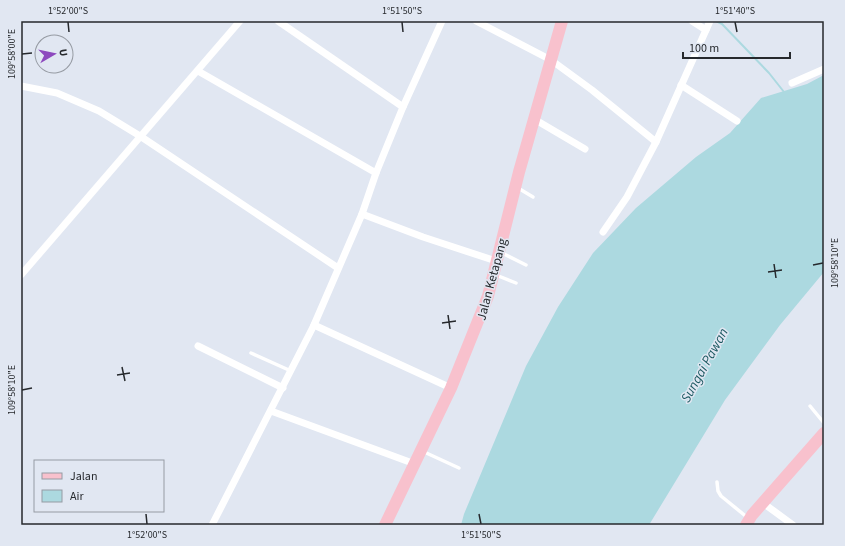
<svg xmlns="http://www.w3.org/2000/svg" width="845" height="546" font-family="'Source Sans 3',sans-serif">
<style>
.water{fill:#acd9e0}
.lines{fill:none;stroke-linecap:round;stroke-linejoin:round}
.stream{stroke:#acd9e0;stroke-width:2}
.service{stroke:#fff;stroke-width:3.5}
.minor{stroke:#fff;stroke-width:7}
.primary{stroke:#f8c1cd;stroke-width:12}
.ticks{fill:none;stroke:#26292d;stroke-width:1.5}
.labels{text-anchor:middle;stroke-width:3;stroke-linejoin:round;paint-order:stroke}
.street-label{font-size:13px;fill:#26292d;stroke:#e1e7f2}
.water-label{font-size:14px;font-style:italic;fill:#1d5a62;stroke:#e1e7f2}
.neatline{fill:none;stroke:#26292d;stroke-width:1.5}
.ticks-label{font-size:10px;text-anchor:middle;fill:#26292d}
</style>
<rect width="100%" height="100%" fill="#e1e7f2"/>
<polygon class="water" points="824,75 824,272 780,325 725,400 649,525 461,525 464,514 526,366 558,307 593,253 636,208 696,157 730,133 761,98 807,84"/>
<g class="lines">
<polyline class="stream" points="716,21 722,24 769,73 784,92"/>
<g class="service">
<polyline points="518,188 533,197"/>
<polyline points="502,253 526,265"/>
<polyline points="496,275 516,283"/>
<polyline points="251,353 291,371"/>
<polyline points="810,406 824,423"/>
<polyline points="422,451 459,468"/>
<polyline points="717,482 718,491 721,496 748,518"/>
</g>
<g class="minor">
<polyline points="278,21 403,107"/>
<polyline points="476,21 551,60 592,90 656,142 710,21"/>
<polyline points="692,21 706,30"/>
<polyline points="198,71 376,173"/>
<polyline points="792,83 824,69"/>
<polyline points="681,85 737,121"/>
<polyline points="21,86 57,93 99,111 140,136 338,268"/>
<polyline points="534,119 585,149"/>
<polyline points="362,214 423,237 496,261"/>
<polyline points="603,232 627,197 656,142"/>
<polyline points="21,275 240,21"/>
<polyline points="314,325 451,388"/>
<polyline points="198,346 283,388"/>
<polyline points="271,411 415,464"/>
<polyline points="763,503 793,525"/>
<polyline points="212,525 314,325 362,214 376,173 403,107 442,21"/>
</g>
<g class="primary">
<polyline points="385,525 451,388 488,296 519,172 562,21"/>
<polyline points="746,525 752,515 824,433"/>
</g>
</g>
<path class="ticks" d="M68,22L69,32M402,22L403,32M735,22L737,32M22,54L32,53M774,264L776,278M813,265L823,263M768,272L782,270M448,315L450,329M442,323L456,321M122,367L125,381M117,375L130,373M22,390L32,388M146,514L147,524M479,514L481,524"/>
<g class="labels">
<g class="street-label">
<text transform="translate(491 279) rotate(-75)" y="5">Jalan Ketapang</text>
</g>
<g class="water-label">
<text transform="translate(704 365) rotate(-61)" y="5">Sungai Pawan</text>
</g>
</g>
<rect width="845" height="546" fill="none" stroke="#e1e7f2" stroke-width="44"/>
<rect x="34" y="460" width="130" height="52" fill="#e1e7f2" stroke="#969ba3"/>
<rect x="42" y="473" width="20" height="6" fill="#f8c1cd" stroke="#969ba3"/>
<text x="70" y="480" font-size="12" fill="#26292d">Jalan</text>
<rect x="42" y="490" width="20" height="12" fill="#acd9e0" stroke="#969ba3"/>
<text x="70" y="500" font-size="12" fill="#26292d">Air</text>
<g transform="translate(54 54) rotate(81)"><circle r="19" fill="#e1e7f2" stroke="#969ba3"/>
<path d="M0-3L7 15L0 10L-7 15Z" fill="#8d49be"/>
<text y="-6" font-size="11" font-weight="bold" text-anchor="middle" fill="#26292d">U</text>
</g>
<path d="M683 52v6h107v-6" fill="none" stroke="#26292d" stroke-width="2"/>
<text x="689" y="52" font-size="12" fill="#26292d" stroke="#e1e7f2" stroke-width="3" paint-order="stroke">100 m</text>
<rect x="22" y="22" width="801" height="502" class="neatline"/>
<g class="ticks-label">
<text x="68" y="14">1°52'00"S</text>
<text x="402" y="14">1°51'50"S</text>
<text x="735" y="14">1°51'40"S</text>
<text transform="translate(11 54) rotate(-90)" y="4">109°58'00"E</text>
<text transform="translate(834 263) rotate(-90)" y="4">109°58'10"E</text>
<text transform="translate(11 390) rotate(-90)" y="4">109°58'10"E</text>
<text x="147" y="538">1°52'00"S</text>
<text x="481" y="538">1°51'50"S</text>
</g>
</svg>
